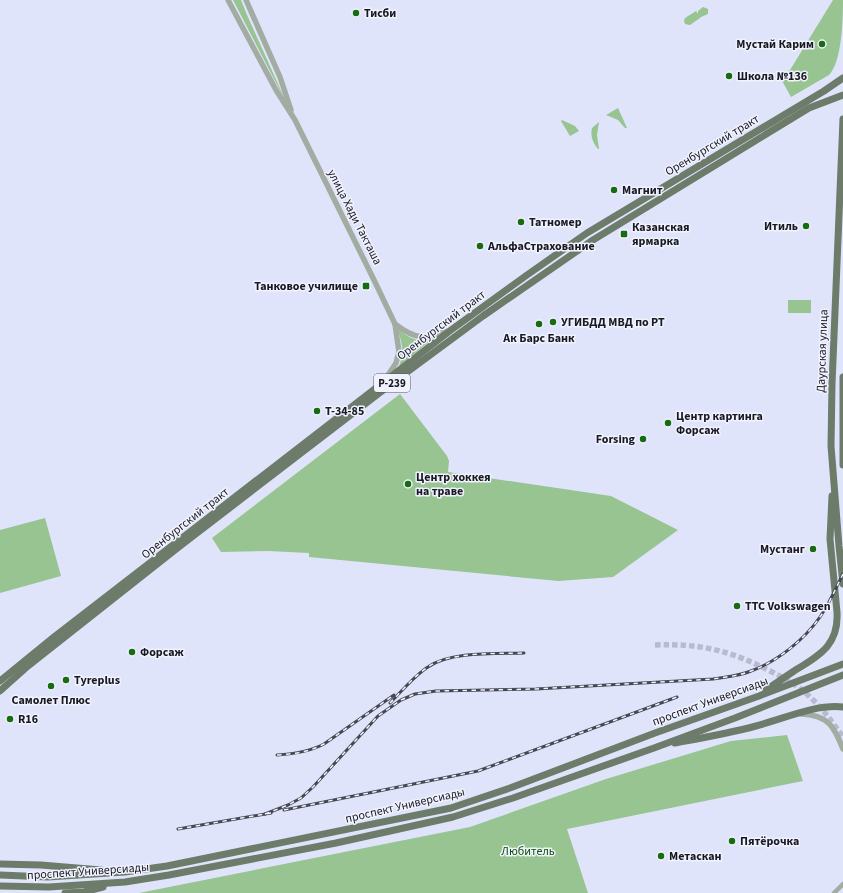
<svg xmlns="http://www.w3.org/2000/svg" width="843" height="893" font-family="'Source Sans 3',sans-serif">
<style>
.green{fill:#97c491}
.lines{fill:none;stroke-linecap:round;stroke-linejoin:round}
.tertiary-tunnel{stroke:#b8bbcf;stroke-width:5.5;stroke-dasharray:5.5 3;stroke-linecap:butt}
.minor{stroke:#a3aca2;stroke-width:4.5}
.tertiary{stroke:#a3aca2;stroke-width:5.5}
.primary{stroke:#6c7b6a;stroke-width:7}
.rail-casing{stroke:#454753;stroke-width:3}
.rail{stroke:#f0f2fd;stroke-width:1.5;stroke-dasharray:4.5;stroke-linecap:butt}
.poi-dot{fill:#196b11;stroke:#f0f2fd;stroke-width:1.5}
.labels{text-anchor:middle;stroke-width:3;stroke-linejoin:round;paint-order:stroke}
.shield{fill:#f0f2fd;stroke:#595a64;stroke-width:1}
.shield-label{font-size:11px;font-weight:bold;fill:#181923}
.poi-label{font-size:12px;font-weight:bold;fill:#181923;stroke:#f0f2fd;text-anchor:start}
.street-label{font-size:12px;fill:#181923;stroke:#f0f2fd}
.park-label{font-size:12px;fill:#085201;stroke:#f0f2fd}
</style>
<rect width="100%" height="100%" fill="#e0e4fa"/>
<g class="green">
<polygon points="233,0 241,0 247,15 287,104"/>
<path d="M833,0H843C843,19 842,62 829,75L791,97L780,77L790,70Z"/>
<polygon points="703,7 708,9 708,14 701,17 700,18 690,25 685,24 684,21 685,18 696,11 698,14 698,11"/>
<polygon points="618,108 627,128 625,128 618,120 606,115"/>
<polygon points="562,120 575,126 579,131 570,136 561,121"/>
<path d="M599,122L597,135L599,149H598C593,143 590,136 592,128Z"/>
<rect x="788" y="300" width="23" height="13"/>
<path d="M397,328C411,340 418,343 436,336L399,366C405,351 402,343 397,328Z"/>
<polygon points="400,394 447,456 449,461 448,472 611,496 678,530 613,577 558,581 309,557 309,553 268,551 221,552 212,538"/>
<polygon points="45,518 61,576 0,593 0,530"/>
<polygon points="787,735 803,781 567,829 588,893 139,893 470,827 606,779 731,741"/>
</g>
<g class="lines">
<path class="tertiary-tunnel" d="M655,645C700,643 732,651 772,672C786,679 799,686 810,697C823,709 833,723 843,737"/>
<polyline class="minor" points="834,893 843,884"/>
<g class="tertiary">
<polyline points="228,0 276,90 295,120 375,282 395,324 399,352 396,363 386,378"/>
<polyline points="246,0 280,77 291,110"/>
<path d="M395,324C416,340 423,339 448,331"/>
<path d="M801,714C828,715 834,726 843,749"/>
</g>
<g class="primary">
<polyline points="843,119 832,384 831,446 839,546 843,584"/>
<polyline points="843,377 843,465"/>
<polyline points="0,681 54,637 451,330 527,275 587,233 824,91 843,78"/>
<path d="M766,690C775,684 785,677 794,671C820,655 839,645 837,612L830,539L832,496"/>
<polyline points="0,691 28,666 180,546 395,381 483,316 593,240 809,108 843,95"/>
<path d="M675,743C702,738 730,733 756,726C783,719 815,704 843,707"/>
<polyline points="0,864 41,865 101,870"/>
<polyline points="0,875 48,877 125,872 167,866 451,808 510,788 655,733 759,696 843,664"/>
<polyline points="0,886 49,887 125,882 169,875 336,843 453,817 513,798 654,748 735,718 843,675"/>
<polyline points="65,893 84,892 103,887"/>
</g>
<defs>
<g id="rail">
<path d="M390,703C402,691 414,676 428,667C451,651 496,654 524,653"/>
<path d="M277,755C294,754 309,752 324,744L394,695"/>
<polyline points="284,810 478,771 677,697"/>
<path d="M265,814L288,805L301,798L313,787L378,716L401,700L415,694L436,691L536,689L713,679C725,677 739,676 751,671C778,661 804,640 820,617C829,604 836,588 843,574"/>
<polyline points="178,829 271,813"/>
</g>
</defs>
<use href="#rail" class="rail-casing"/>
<use href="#rail" class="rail"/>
</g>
<g class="poi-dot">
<circle cx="356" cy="13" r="4"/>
<circle cx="822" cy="44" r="4"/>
<circle cx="729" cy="76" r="4"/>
<circle cx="614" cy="190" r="4"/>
<circle cx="521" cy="222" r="4"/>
<circle cx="806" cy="226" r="4"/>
<rect x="620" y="230" width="8" height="8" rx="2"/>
<circle cx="480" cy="246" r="4"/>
<rect x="362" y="282" width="8" height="8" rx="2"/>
<circle cx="553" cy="322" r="4"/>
<circle cx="539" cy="324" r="4"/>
<circle cx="317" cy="411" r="4"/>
<circle cx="668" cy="423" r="4"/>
<circle cx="643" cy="439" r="4"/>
<circle cx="408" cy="484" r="4"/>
<circle cx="813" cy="549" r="4"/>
<circle cx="737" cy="606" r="4"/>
<circle cx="132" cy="652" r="4"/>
<circle cx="66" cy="680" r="4"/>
<circle cx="51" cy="686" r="4"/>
<circle cx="10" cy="719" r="4"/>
<circle cx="732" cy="841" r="4"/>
<circle cx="661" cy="856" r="4"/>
</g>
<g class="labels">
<rect class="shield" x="374" y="374" width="36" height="18" rx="3"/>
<g class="shield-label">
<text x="392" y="387">Р-239</text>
</g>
<g class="poi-label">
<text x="364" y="17">Тисби</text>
<text x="814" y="48" text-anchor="end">Мустай Карим</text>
<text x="737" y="80">Школа №136</text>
<text x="622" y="194">Магнит</text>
<text x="529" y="226">Татномер</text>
<text x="798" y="230" text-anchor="end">Итиль</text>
<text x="632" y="231">Казанская<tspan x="632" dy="14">ярмарка</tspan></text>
<text x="488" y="250">АльфаСтрахование</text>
<text x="358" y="290" text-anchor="end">Танковое училище</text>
<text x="561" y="326">УГИБДД МВД по РТ</text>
<text x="539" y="342" text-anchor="middle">Ак Барс Банк</text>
<text x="325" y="415">T-34-85</text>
<text x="676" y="420">Центр картинга<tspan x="676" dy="14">Форсаж</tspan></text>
<text x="635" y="443" text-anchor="end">Forsing</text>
<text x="416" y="481">Центр хоккея<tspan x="416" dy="14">на траве</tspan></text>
<text x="805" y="553" text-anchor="end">Мустанг</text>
<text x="745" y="610">ТТС Volkswagen</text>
<text x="140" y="656">Форсаж</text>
<text x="74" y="684">Tyreplus</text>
<text x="51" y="704" text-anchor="middle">Самолет Плюс</text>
<text x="18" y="723">R16</text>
<text x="740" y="845">Пятёрочка</text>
<text x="669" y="860">Метаскан</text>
</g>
<g class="street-label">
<text transform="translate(712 145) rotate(-31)" y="4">Оренбургский тракт</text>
<text transform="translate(355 217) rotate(63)" y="4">улица Хади Такташа</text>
<text transform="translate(441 325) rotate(-37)" y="4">Оренбургский тракт</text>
<text transform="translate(822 351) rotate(-88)" y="4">Даурская улица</text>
<text transform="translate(185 523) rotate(-38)" y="4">Оренбургский тракт</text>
<text transform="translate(710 701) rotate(-20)" y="4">проспект Универсиады</text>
<text transform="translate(405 805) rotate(-13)" y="4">проспект Универсиады</text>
<text transform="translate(88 871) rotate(-4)" y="4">проспект Универсиады</text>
</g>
<g class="park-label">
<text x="528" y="855">Любитель</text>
</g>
</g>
</svg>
